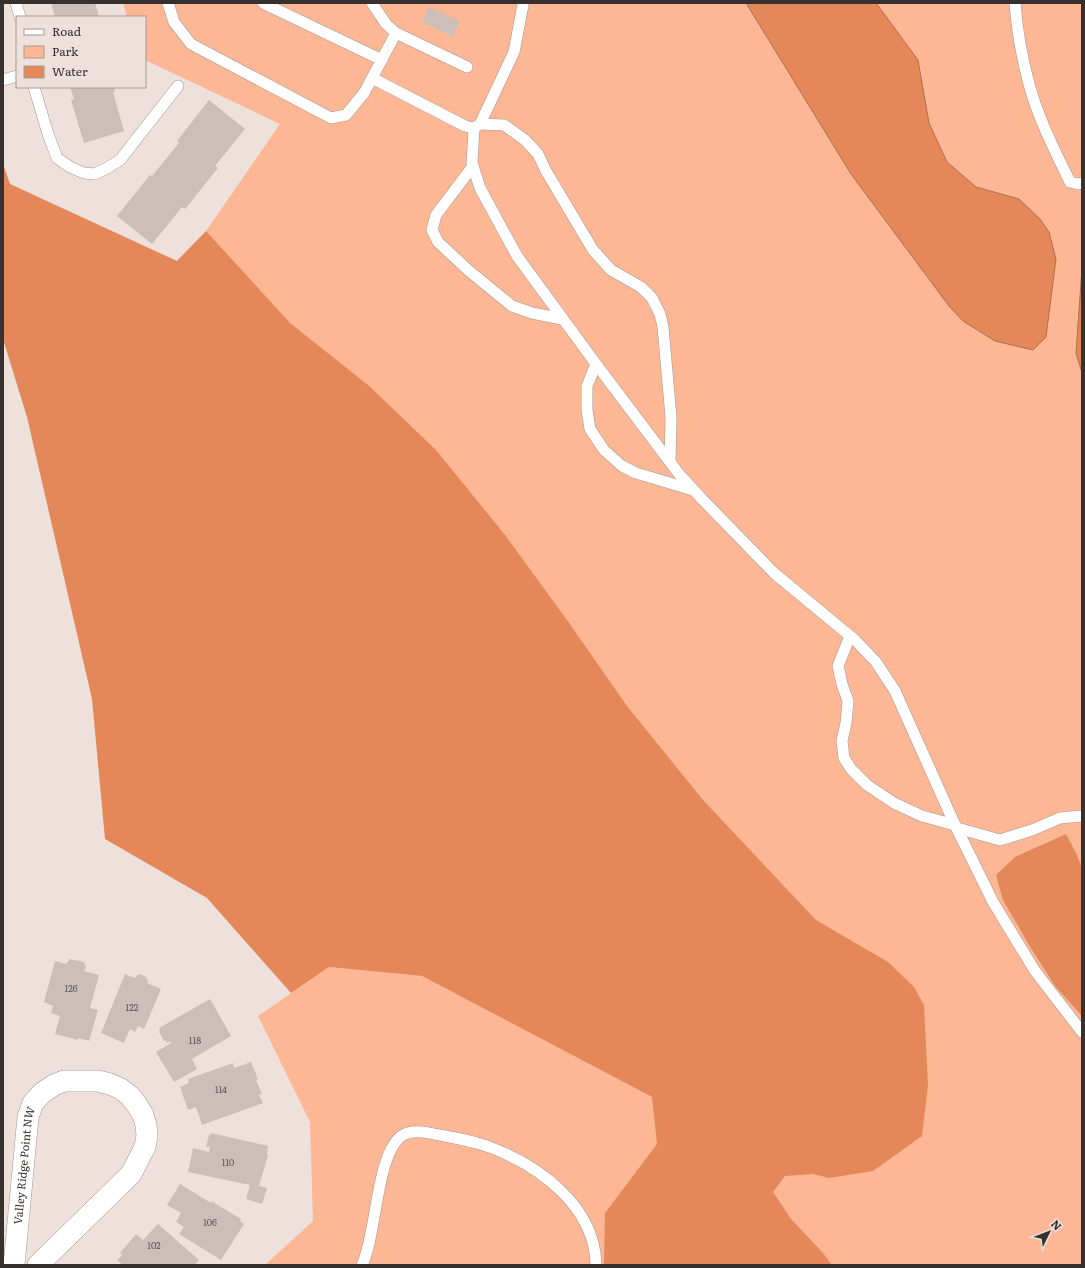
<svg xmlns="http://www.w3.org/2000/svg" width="1085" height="1268" font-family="Literata,serif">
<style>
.green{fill:#fdb794}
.forest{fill:#e48859}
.water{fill:#e48859;stroke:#b06e4c}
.building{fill:#ccbfb9}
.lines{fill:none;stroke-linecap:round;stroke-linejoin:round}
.lane-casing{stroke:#a39690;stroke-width:12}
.street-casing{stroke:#a39690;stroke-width:22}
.lane{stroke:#fff;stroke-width:11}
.street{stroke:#fff;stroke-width:21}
.labels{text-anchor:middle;stroke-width:3;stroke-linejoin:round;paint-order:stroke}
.number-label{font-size:9px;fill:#5c5451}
.street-label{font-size:11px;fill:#36312e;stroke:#eee0da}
</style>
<rect width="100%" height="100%" fill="#eee0da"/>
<polygon class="green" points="123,3 1082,3 1082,1265 265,1265 313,1221 310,1122 258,1016 329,967 422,976 652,1097 206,231 280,124 145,60 145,17 127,17"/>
<g class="forest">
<polygon points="3,164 10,184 177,261 206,231 290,323 368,385 436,450 505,535 567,620 627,706 703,800 816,920 888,962 914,987 924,1005 928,1085 922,1136 873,1171 829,1178 813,1174 785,1176 773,1192 791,1219 823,1253 832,1265 604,1265 605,1213 657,1144 652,1097 422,976 329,967 291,993 207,898 105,839 92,699 27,417 3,339"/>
<polygon points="1066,834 1077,855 1082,868 1082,1016 1055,986 1029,945 1003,900 996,875 1015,857"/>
</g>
<g class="water">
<polygon points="746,3 876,3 918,60 929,123 947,162 976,187 1019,199 1040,219 1049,232 1056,259 1046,337 1033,350 995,341 963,321 949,306 851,174"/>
<polygon points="1082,268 1082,373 1076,353"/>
</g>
<g class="building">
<polygon points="51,3 95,3 99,17 55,17"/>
<polygon points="429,7 460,21 453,37 422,22"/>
<polygon points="70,87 114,87 115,91 113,92 124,131 84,143 71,100 74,99"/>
<polygon points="209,100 245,129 215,166 218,168 185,209 182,207 152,244 117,216 150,175 152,176 179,143 177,141"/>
<polygon points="70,959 84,962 86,967 84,971 99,975 90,1008 98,1010 89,1041 78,1038 78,1040 55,1034 60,1016 51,1013 53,1006 44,1002 55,961 66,964"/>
<polygon points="125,974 135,978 136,976 140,974 146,977 148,981 147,983 161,989 144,1029 138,1026 135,1032 130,1029 124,1043 101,1033"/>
<polygon points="210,999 231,1036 192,1059 197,1069 174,1082 156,1052 171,1043 170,1041 167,1043 166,1040 164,1041 159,1032 160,1031 159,1028"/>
<polygon points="251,1062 258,1079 256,1080 262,1094 259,1095 263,1103 202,1125 196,1107 188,1110 180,1087 189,1083 188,1079 233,1063 234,1068"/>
<polygon points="211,1133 268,1146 267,1154 268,1155 259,1186 267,1188 262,1204 246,1199 250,1185 188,1172 193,1148 209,1152 210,1147 206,1147 209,1135 211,1135"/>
<polygon points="180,1184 211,1203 211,1201 241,1219 240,1221 244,1224 221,1260 179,1234 184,1227 176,1222 181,1213 167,1205"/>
<polygon points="158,1224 199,1260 195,1265 123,1265 117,1260 122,1255 120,1253 136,1234 143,1240"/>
</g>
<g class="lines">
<defs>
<g id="lane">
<polyline points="16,3 20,17"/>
<polyline points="168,3 174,22 191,44 331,118 346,115 364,93 396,33"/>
<polyline points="263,3 382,60"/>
<polyline points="372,3 386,24 396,33 467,67"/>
<path d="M1015,3C1017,30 1022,58 1029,84C1038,118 1055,151 1070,182L1078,184L1082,183"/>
<polyline points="372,78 465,126 474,128 480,124 514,52 523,5 523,3"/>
<polyline points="3,80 17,76"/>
<polyline points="34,87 48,134 57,158 70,167 84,173 95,174 107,168 120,160 178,86"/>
<polyline points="480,124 504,125 525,140 538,154 546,171 593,250 611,270 641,287 652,298 660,314 663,327 671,417 670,462"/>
<polyline points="474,128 472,163 480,188 517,256 596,364 679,474 702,499 774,573 855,640 876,662 895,691 955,825 993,902 1035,971 1082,1032"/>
<polyline points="473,166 436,215 432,230 438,242 468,270 512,306 532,313 562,319"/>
<polyline points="596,364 587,386 587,410 590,429 604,450 622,466 636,473 693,490"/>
<polyline points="850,636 838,666 842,684 848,701 846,723 842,741 844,758 851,769 867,785 894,803 922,816 955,825"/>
<polyline points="957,828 1000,840 1032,830 1060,818 1082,816"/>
<path d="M362,1265C377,1235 376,1151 403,1135C415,1128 432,1134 445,1136C461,1139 477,1142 492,1148C541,1167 595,1207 596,1265"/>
</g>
<g id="street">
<path id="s1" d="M14,1265L28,1117L33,1103L42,1093L54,1085L64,1081H98L110,1084L121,1089L130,1096L137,1105L143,1115L146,1125L147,1136L145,1147L131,1174L38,1265"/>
</g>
</defs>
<use href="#lane" class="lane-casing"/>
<use href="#street" class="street-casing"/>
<use href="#lane" class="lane"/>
<use href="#street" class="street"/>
</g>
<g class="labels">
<g class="number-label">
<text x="71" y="992">126</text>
<text x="132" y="1011">122</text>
<text x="195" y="1044">118</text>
<text x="221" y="1093">114</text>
<text x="228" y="1166">110</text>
<text x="210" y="1226">106</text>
<text x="154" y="1249">102</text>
</g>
<g class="street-label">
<text dy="4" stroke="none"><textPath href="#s1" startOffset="100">Valley Ridge Point NW</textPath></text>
</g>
</g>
<rect width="1085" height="1268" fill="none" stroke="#36312e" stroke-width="8"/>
<rect x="16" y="16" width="130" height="72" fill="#eee0da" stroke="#a49a95"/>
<rect x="24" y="29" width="20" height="6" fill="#ffffff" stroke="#a49a95"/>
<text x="52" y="36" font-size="12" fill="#36312e">Road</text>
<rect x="24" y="46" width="20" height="12" fill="#fdb794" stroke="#a49a95"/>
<text x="52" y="56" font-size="12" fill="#36312e">Park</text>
<rect x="24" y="66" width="20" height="12" fill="#e48859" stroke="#a49a95"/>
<text x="52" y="76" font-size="12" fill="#36312e">Water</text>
<g transform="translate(1049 1232) rotate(47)" stroke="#eee0da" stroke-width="3" paint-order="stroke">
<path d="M0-3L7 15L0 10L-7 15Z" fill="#36312e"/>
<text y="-6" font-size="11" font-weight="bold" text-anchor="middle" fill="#36312e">N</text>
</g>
</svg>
